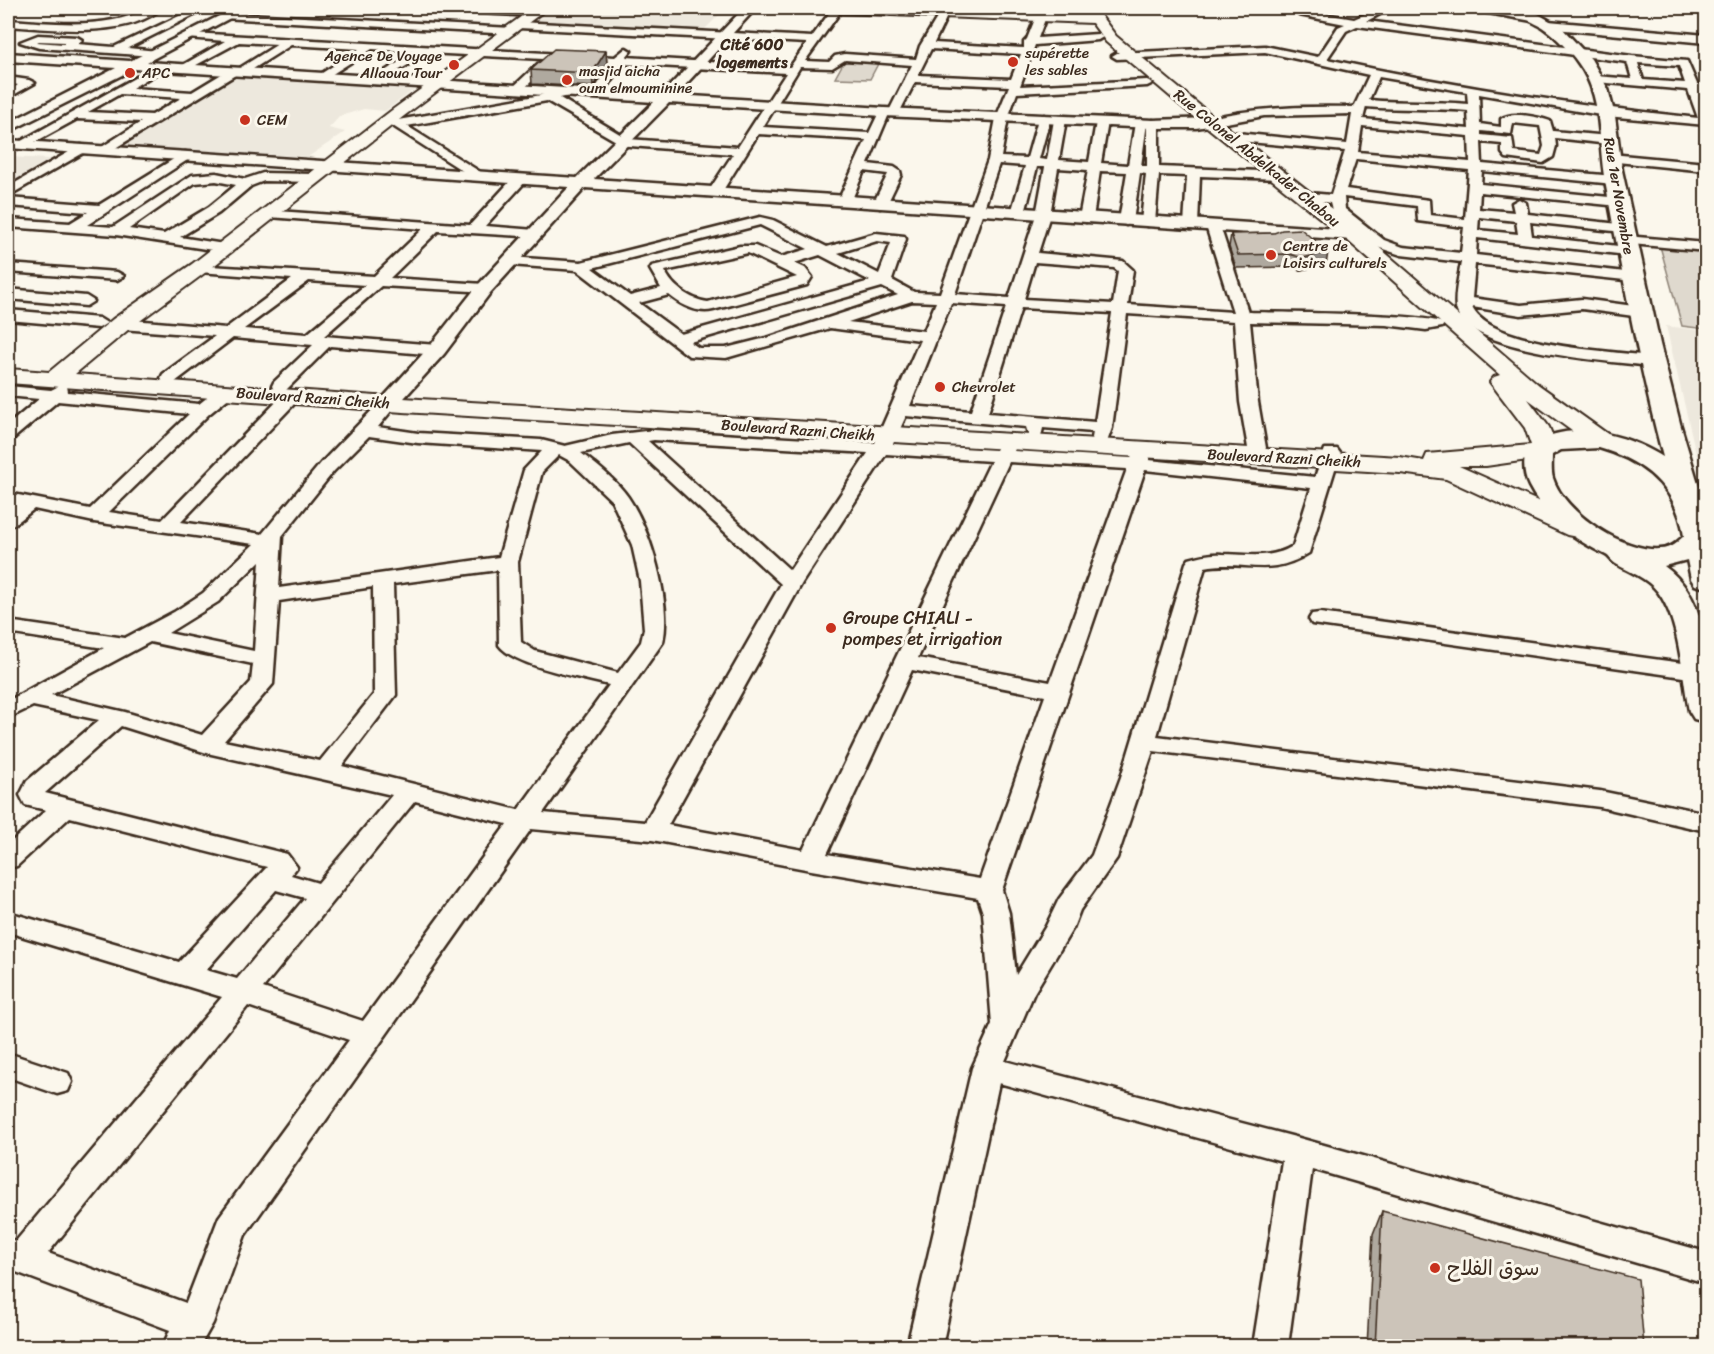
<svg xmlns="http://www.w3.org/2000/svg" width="1714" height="1354" font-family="Sriracha,'Playpen Sans Arabic',sans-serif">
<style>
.built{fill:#ede8dd}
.green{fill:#dfd9ce;stroke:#8d8276;stroke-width:1.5}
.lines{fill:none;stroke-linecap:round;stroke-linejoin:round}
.minor-casing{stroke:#3b2a1e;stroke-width:5}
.tertiary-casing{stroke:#3b2a1e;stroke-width:5}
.secondary-casing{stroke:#3b2a1e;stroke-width:4}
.primary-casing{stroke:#3b2a1e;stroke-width:5}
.minor{fill:#fbf7ec;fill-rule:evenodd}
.tertiary{fill:#fbf7ec;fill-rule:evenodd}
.secondary{fill:#fbf7ec;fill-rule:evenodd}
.primary{fill:#fbf7ec;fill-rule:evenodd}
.wall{fill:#afa99f;stroke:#3b2a1e;stroke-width:1.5}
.shaded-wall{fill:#8f8982;stroke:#3b2a1e;stroke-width:1.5}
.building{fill:#ccc4b9;stroke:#3b2a1e;stroke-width:1.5}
.poi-dot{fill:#c8321e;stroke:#fbf7ec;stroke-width:2}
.labels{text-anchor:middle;stroke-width:6;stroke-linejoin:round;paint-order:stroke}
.far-poi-label{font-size:15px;fill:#3b2a1e;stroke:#fbf7ec;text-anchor:start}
.far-street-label{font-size:15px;fill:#3b2a1e;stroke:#fbf7ec}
.far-neighbourhood-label{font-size:16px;font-weight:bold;fill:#3b2a1e;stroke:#fbf7ec}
.poi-label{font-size:18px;fill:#3b2a1e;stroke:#fbf7ec;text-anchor:start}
.near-poi-label{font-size:21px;fill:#3b2a1e;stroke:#fbf7ec;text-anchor:start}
</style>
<rect width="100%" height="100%" fill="#fbf7ec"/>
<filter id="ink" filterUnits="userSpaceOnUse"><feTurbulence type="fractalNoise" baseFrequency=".0167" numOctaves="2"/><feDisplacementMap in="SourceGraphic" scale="12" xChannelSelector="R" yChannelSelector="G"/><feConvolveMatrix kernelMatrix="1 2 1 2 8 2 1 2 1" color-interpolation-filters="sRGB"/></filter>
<g filter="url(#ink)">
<g class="built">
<polygon points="550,8 664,8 723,11 701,33 530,23"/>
<polygon points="228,75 418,87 385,111 364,109 340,116 329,128 345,132 308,157 112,146"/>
<polygon points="8,157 50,159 8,184"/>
<polygon points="1666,326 1706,331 1706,496"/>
</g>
<g class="green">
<polygon points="846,58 880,60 870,79 835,78"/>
<polygon points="1660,246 1706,250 1706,329 1682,326"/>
</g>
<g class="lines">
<defs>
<g id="minor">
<path d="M150,8H162C127,39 51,29 8,26V20C57,23 105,30 150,8Z"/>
<path d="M196,8H208L128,48L157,51L158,53L153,56L39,48L20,42L38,35L77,37L82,40L77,44L114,47ZM37,42L39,41L65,42L63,44Z"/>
<polygon points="434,8 534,10 539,13 534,16 439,11"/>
<path d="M833,8H843L805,61L829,62L835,56L845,54L916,59L920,46L943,8L950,10L934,43L1024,48V42L1027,39L1037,14L1042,11L1047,14L1038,38L1098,34L1103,37L1098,40L1035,45L1020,86L1147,80L1153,83L1147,86L1017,93L1008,118L1001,157L1027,158L1038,119L1044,115L1050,119L1039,159L1047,160L1054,120L1060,116L1066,120L1059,160L1089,162L1096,122L1102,118L1108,122L1101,163L1128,165L1135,123L1141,119L1147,123L1141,166H1147V124L1153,120L1159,124V167L1284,172L1285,175L1279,179L1200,176L1198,225L1191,229L1184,225L1187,176L1159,175L1155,222L1148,226L1141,222L1146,174L1140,173L1133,221L1126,225L1119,221L1127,172L1100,171L1093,218L1086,222L1079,218L1088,170L1058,168L1050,215L1038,253L1123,261L1133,270L1128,305L1233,312L1206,226L1213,222L1220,226L1248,312C1274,313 1434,313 1444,324L1442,327L1426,330L1386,325L1250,322L1258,402L1266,448L1263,452H1251L1248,448L1240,402L1234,321L1127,314L1112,428L1107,442H1095L1092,438L1093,432L1043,428L1041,437H1029L1026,427L906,416L893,444L996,450L1002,440H1014L1017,444L1014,451L1131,458L1136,448H1148L1151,452L1149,460L1315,477L1325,449H1337L1340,453L1309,553C1268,579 1245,559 1205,567L1157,736L1600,791L1706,813V831L1600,807L1153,751L1117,858L1080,910L1073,928L1034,993L1005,1061L1299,1138L1706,1252V1283L1312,1169L1288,1346H1253L1282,1161L999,1083L942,1346H907L972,1068L992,1024L983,913L978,898L811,870L652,840L531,829L245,1235L213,1323L200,1346H163L170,1330L8,1269V1239L16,1241L222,997L8,932V912L179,962L267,867L70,817L17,866L8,868V845L46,810L25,805L20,795L27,781L99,720L33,706L8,718V701L104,648L8,633V621L125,638L174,612L203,593L254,544L94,522L34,509L15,524L8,526V511L14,506L8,505V493L90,509L189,414L58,401L14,438L8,439V425L39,399L8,396V386L51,390L61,385L67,386L68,392L199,404L219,388H231L234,392L231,396L209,414L109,512L162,520L285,393H297L300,397L297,401L181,522L262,534L321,463L382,400H394L397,404L378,427L418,433L541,440L565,446L612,435L654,430L875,443L920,340L830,328L726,358L689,356L577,270L510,265L503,261L510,257L581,262L760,217L773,220L827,247L876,233L904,236L906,239L892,280L914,292L940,293L988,160L996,118L1009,86L915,82L898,115L889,114L868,164L894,167L900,171L901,175L887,204L880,208L873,204L888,174L864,171L850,204L845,205L838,201L866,140L758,134L720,195L715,196L708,192L733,154L617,145L616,141L547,101L407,126L482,173L483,176L477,180L385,121L391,117L398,120L570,90L574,91V95L560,98L628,139L738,147L786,73L621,64L604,94L598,97L592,94L611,63L555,60L520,92H512V88L543,59L428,53L376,84L372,83V79L415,52L372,49L323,80L317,77L319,75L359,49L291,45L245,74H237L107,153H99L97,150L141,122L77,119L24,148H16L14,145L158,65L162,64L167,67L132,88L192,92L230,69H238L278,44L239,42L185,71L181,70V66L225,41L187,38V34L191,33L615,57L626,48L631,51L626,57L790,67L807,43L519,28L514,25L519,22L812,37ZM931,49L1021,54L1011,79L918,75ZM845,60L912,65L889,111L880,110L869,133L763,127L800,67L832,68ZM120,94L181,98L152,115L88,112ZM999,164L1025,166L1011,213L1018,217L1025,213L1037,167H1045L1036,215L1009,298L955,294ZM760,225L808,249L781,257L755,246H740L652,266L650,269L661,288L630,296L592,268ZM877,241L891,243L879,274L838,253ZM748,253L797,277L708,302C691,300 672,287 665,271ZM820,255L870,281L681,334L639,303L669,295C681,305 698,314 713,310L807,285L812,277L805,268L794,263ZM1035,262L1114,268L1118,271L1113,304L1024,299ZM882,287L898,295L770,337L726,348H699L690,342ZM912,301L936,302L924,331L848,322ZM951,303L1006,307L971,411L910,406ZM1021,308L1112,313L1095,422L988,413ZM369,436L418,443L542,451L524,470L499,557L279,588L282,536L334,471ZM654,440L868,453L790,570L648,441ZM629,443L781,584L645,822L543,813L663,642C672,603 651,530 628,497C617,481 597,465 581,453ZM886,454L991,461L803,850L668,825L802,583ZM559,455L570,461L612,501L632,545L640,581L644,629L641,642L618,673L535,651L521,642L518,562L542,472ZM1009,462L1127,469L1050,682L918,658ZM1145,470L1311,488L1293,546C1270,560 1248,554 1222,554C1211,553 1200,556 1189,559L1186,563L1121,777L1092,855L1059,899L1046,926L1016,975L1009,913L1002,890ZM260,561L254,651L168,633L218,602ZM498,570L499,645C514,666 583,678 609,685L518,810L342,766L396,695L393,584ZM373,587L374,694L320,761L224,741L273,684L279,601ZM150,642L253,664L251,682L202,735L125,712L51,695ZM912,670L1045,696L980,879L827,854ZM121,726L207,753L392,795L318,883L291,875L297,867L287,854L45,793ZM415,801L507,824L363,1021L263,988ZM276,890L305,898L237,979L206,970ZM248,1006L349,1040L219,1217L186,1303L48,1253Z"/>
<path d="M1307,8H1319L1313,12L1354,19L1379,8H1391L1367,21L1632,56L1687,61L1697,84L1706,85V91H1700L1706,108V125L1606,116L1479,94L1480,124L1501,127V119C1511,111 1539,117 1550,121L1553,131L1609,136L1615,140L1609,144L1555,138L1556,146L1553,157L1543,163L1506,158L1502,153V144L1481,142L1482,164L1614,176L1621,180L1614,184L1482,171L1481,184L1619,198L1626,202L1619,206L1480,192L1479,209L1514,212L1512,203L1519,199L1526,203L1528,214L1628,225L1630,228L1628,231L1623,232L1530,222L1532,236L1627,247L1634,251L1627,255L1477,238L1476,255L1634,273L1641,277L1634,281L1475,264L1472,298L1521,305L1582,299L1641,307L1649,312L1641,317L1582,309L1521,315L1472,307C1489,346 1611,351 1651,356L1659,361L1657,364L1651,366C1613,361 1464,353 1456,308C1454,294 1459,276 1461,262L1401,255L1374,246L1333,214L1330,203L1298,198L1296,195L1298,192L1331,195L1345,151L1227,140L1221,136L1227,132L1347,144L1352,114L1264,116L1210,126L1204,122L1206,119C1255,107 1304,106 1354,107L1369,75L1265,52L1117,59L1112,56L1117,53L1265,46L1318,57L1338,27L1345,24L1299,15V11ZM1357,26L1627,62L1632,79L1596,76L1590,79L1596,82L1688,90L1698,118C1574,105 1450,86 1327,59L1346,31ZM1638,63L1679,66L1685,83L1643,80ZM1379,77L1467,92L1468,104C1435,101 1402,103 1369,100ZM1366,107C1400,110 1434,108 1468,111L1469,129L1363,119ZM1513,123L1540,126L1544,146L1541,155L1514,152L1512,138L1481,135V131L1511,134ZM1362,126L1469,136L1470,162L1358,152ZM1356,159L1469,170L1465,219L1430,215L1429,200L1346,189ZM1344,197L1417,206L1418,221L1464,227L1461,253L1403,247L1384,240L1345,209ZM1479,217L1516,221L1518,234L1478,230Z"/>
<polygon points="1472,8 1490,8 1532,15 1537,18 1532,21 1477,11"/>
<polygon points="226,13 512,28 517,31 512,34 222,18 221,16"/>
<polygon points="8,77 29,80 35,83 8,98 8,91 18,85 8,83"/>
<polygon points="81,145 85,146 87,149 85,152 8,196 8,187"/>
<path d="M185,152L189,153L191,156L189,159L87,225L113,227L192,175L216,173L245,179L263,173L314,174L320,178L314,182L264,181L251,186L219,213L180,237L230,245L232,248L230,251L225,252L116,235L8,227V219L70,223L88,212L8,206V198L99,205ZM216,181L236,185L209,207L164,234L129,229L195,183Z"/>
<polygon points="1611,154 1706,163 1706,171 1607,161 1605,158 1607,155"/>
<path d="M520,175L525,176L527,179L525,182L485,226L535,230L540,231L542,234L540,237L438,231L390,278L484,284L492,289L489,292L381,286L324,336L437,345L443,347L445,350L443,353L437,355L330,346L286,390H274L272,386L274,382L313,345L233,338L175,382H163L161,378L163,374L215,336L121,329L113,324L121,319L226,328L292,279L199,272L194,271L192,268L194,265L374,276L423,229L269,217L262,213L264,210L470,225L515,176ZM309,281L365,285L307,334L244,329Z"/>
<polygon points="1626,236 1706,243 1706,251 1621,243 1619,240 1621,237"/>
<polygon points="8,264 117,272 124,276 117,280 8,272"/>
<polygon points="8,289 86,296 94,301 86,306 8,299"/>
<polygon points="8,310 99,318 107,323 99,328 8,320"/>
<polygon points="1320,613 1697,665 1705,667 1706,675 1697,679 1312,624 1309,619 1312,614"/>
<polygon points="8,1053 68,1073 72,1082 68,1091 57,1094 8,1077"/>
</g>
<g id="tertiary">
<polygon points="235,8 249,8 147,62 662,94 744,8 756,8 676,95 884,108 1153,120 1210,118 1217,122 1215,125 1196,128 1153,128 884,116 669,103 594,179 1353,230 1361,235 1353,240 585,188 490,293 444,354 395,408 388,410 381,408 378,404 381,400 430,346 478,285 569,187 8,148 8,140 577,178 654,102 134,69 8,132 8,123 116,68 8,61 8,53 130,61"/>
<polygon points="1548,21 1706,35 1706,43 1544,28 1544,22"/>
</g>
<polygon id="secondary" points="533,8 548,8 404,116 206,272 129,329 75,374 403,398 1400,457 1424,461 1427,454 1531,445 1525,428 1490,382 1494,377 1500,375 1346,239 1192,115 1106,42 1092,23 814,12 807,8 907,8 1086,14 1082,8 1095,8 1116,36 1204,109 1360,231 1539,385 1609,435 1613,440 1609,445 1600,448 1591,445 1528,399 1549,427 1557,447 1548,457 1486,466 1459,466 1587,523 1591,529 1587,535 1577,537 1567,535 1446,479 1400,473 403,412 8,383 8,369 49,372 113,319 192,264 392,110"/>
<path id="primary" d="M1512,8H1528L1562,28L1591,59L1608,89L1615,116L1622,170L1660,344L1680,423L1706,510V588L1695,585L1691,579L1687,560L1664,566C1714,602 1706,666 1706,722L1694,719L1689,711C1682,675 1680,621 1658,592C1647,578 1630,572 1616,564C1611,561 1610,557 1606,555C1573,539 1546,519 1529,486C1523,474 1522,457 1530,446C1568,418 1626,434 1663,457C1639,366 1622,273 1605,181C1598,144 1603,103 1583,70C1573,54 1558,38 1542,27C1532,21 1519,17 1512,8ZM1599,448C1645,461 1677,488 1684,536C1677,542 1671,549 1660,549C1624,552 1564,513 1553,478C1551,471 1552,463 1552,455L1561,450Z"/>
</defs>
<use href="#minor" class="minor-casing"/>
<use href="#tertiary" class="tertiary-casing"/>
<use href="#secondary" class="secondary-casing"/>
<use href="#primary" class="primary-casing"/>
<use href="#minor" class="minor"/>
<use href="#tertiary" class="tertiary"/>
<use href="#secondary" class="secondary"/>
<use href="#primary" class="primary"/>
</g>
<g class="wall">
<polygon points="606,51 607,65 593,87 532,84 531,70"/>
<polygon points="1274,233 1326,265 1300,270 1286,267 1236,268 1229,247 1231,234"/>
<polygon points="1382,1211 1644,1347 1367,1347 1373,1234"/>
</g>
<g class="shaded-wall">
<polygon points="606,51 607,65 593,87 592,73"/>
<polygon points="1328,252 1326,265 1300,270 1303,258"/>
</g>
<g class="building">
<polygon points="554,49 606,51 592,73 531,70"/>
<polygon points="1301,229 1328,252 1303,258 1289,254 1238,255 1231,234 1274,233 1282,230"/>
<polygon points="1382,1211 1638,1279 1644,1347 1375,1347"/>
</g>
</g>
<g class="poi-dot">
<circle cx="1013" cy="62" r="6"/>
<circle cx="454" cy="65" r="6"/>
<circle cx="130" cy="73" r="6"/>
<circle cx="567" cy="80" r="6"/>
<circle cx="245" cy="120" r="6"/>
<circle cx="1271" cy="255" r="6"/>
<circle cx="940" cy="387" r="6"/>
<circle cx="831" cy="628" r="6"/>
<circle cx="1435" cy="1268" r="6"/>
</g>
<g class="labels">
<g class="far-poi-label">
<text x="1025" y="58">supérette<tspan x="1025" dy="17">les sables</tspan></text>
<text x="442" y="61" text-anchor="end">Agence De Voyage<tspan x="442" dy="17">Allaoua Tour</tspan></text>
<text x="579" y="76">masjid aicha<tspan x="579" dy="17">oum elmouminine</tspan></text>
<text x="142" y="78">APC</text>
<text x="257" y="125">CEM</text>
<text x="1283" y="251">Centre de<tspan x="1283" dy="17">Loisirs culturels</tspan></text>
<text x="952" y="392">Chevrolet</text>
</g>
<g class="far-street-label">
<text transform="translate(1257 158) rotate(39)" y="5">Rue Colonel Abdelkader Chabou</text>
<text transform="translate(1619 196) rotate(80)" y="5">Rue 1er Novembre</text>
<text transform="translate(313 398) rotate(4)" y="5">Boulevard Razni Cheikh</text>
<text transform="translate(798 430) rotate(4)" y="5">Boulevard Razni Cheikh</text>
<text transform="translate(1284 458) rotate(3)" y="5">Boulevard Razni Cheikh</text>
</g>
<g class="far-neighbourhood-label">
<text x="752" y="50">Cité 600<tspan x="752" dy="18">logements</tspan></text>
</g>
<g class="poi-label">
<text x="843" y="624">Groupe CHIALI -<tspan x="843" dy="21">pompes et irrigation</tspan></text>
</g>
<g class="near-poi-label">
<text x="1447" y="1275">سوق الفلاح</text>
</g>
</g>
<rect width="1714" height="1354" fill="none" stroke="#fbf7ec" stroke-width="30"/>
<rect x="15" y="15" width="1684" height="1324" fill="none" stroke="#3b2a1e" stroke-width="2" filter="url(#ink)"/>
</svg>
